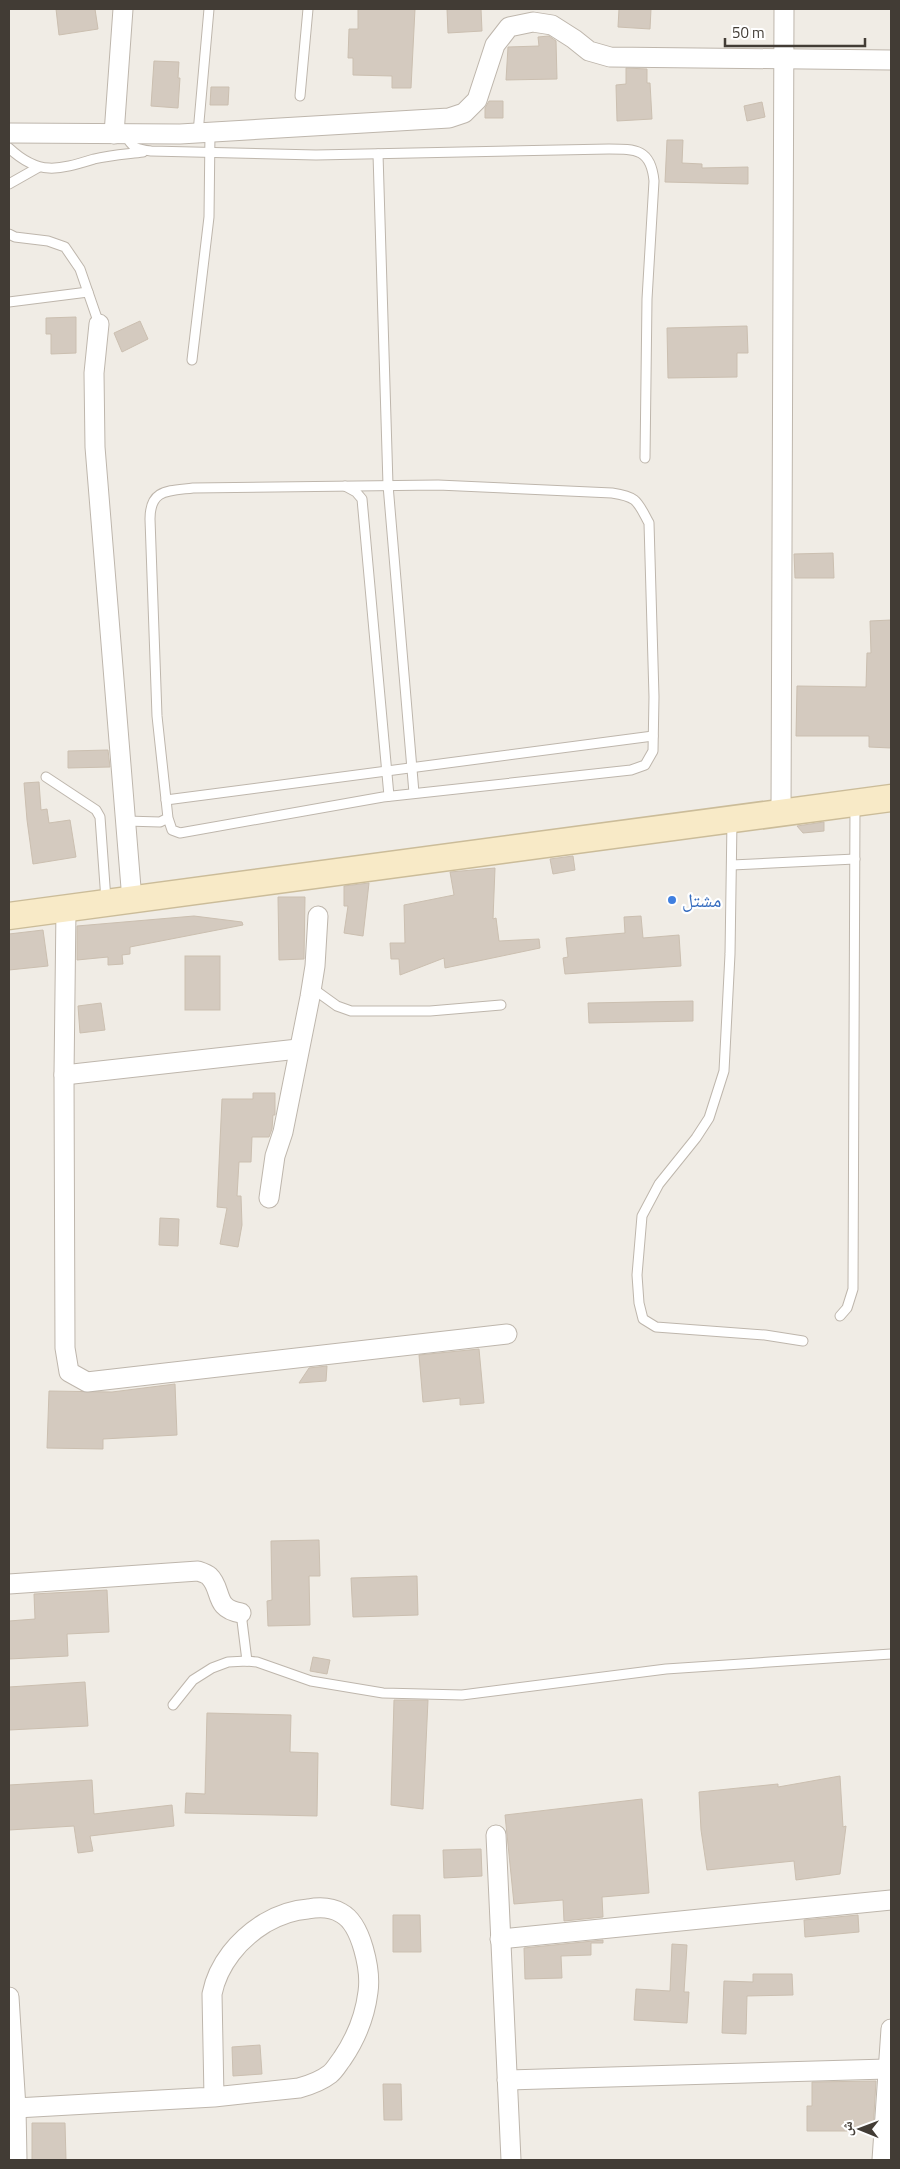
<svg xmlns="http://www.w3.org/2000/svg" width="900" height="2169" font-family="'Titillium Web','Noto Naskh Arabic',sans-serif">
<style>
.building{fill:#d4cabf;stroke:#cbbfb0}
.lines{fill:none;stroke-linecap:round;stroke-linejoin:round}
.service-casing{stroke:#beb6ac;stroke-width:11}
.minor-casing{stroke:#beb6ac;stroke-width:21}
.secondary-casing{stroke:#cbbc99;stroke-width:29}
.service{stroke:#fff;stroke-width:9}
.minor{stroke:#fff;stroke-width:19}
.secondary{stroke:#f8eac7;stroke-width:26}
.shop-dot{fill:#3f7fe0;stroke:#fff;stroke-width:2}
.labels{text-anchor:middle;stroke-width:4.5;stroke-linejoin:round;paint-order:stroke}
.shop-label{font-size:19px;fill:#366cbe;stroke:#fff;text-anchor:start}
</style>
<rect width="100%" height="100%" fill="#f0ece5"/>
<g class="building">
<polygon points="56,9 95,9 98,29 59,35"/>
<polygon points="358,9 415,9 411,88 392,88 392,76 353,75 353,58 348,58 349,29 358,29"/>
<polygon points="447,9 481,9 482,31 448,33"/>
<polygon points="619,9 651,9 650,29 618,27"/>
<polygon points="549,36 556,41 557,79 506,80 508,47 539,46 538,37"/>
<polygon points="154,61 179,62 178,78 180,78 178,108 151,106"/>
<polygon points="626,68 647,69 647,83 650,83 652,119 617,121 616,85 626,84"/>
<polygon points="211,87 229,87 228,105 210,105"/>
<polygon points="489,101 503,101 503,118 485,118 485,108"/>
<polygon points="762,102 765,117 747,121 744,106"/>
<polygon points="667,140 683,140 682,163 702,164 702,168 748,167 748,184 665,182"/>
<polygon points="76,317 76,353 51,354 51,334 46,334 46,318"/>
<polygon points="140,321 148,339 122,352 114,333"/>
<polygon points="747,326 748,353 737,353 737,377 668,378 667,328"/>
<polygon points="833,553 834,578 795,578 794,554"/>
<polygon points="891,620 891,748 869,747 869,736 796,736 797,686 866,687 867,653 871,653 870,621"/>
<polygon points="108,750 110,767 68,768 68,751"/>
<polygon points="39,782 41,810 47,809 49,823 70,820 76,857 33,864 27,820 24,783"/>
<polygon points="824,822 824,831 803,833 797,826"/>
<polygon points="573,856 575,870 553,874 550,859"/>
<polygon points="495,868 493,919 496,918 499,941 539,939 540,948 445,968 444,958 400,975 399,959 391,959 390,943 405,943 404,905 454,895 450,872"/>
<polygon points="369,883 363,936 344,933 348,906 344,906 344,886"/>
<polygon points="278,897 305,897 304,959 279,960"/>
<polygon points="194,916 242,922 243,925 130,947 130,954 122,955 123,964 108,965 108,957 77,960 77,926"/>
<polygon points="641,916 643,938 679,935 681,966 565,974 563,958 568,957 566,938 625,933 624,917"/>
<polygon points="43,930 48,966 9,970 9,934"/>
<rect x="185" y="956" width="35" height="54"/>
<polygon points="693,1001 693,1021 589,1023 588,1003"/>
<polygon points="101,1003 105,1030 80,1033 78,1006"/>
<polygon points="253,1093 275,1093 275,1115 273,1115 272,1129 269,1137 252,1137 251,1162 239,1162 237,1196 241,1196 242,1225 238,1247 220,1244 227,1208 217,1207 222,1099 253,1099"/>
<polygon points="160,1218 179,1219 178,1246 159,1245"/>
<polygon points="479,1349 484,1403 460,1405 460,1398 423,1402 419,1355"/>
<polygon points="327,1366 326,1381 299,1383 309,1368"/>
<polygon points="175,1384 177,1435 103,1439 103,1449 47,1448 49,1391 112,1392"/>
<polygon points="319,1540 320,1576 309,1576 310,1625 268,1626 267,1601 272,1600 271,1541"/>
<polygon points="417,1576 418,1615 353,1617 351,1578"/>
<polygon points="107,1590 109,1632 67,1634 68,1656 9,1659 9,1621 35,1619 34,1594"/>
<polygon points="313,1657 330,1660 327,1674 310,1671"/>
<polygon points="85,1682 88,1726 9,1730 9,1687"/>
<polygon points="394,1700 428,1700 423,1809 391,1805"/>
<polygon points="207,1713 291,1715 290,1752 318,1753 317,1816 185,1813 186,1793 205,1794"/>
<polygon points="840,1776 843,1827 846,1826 840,1874 796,1880 794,1861 707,1870 701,1830 699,1792 778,1784 778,1787"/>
<polygon points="92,1780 94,1814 172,1805 174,1826 90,1836 93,1851 78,1853 74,1826 9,1830 9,1785"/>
<polygon points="642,1799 649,1893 602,1897 603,1917 564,1921 563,1900 514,1904 505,1815"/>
<polygon points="481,1849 482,1876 444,1878 443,1850"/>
<polygon points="393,1915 420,1915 421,1952 393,1952"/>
<polygon points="858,1915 859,1932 805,1937 804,1920"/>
<polygon points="603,1940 603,1943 591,1943 591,1955 561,1956 562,1978 525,1979 524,1948"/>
<polygon points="672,1944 687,1945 684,1992 689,1992 687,2023 634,2020 636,1989 670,1991"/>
<polygon points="753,1974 792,1974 793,1995 747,1996 746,2034 722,2033 724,1981 753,1982"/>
<polygon points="260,2045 262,2074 233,2076 232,2047"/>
<polygon points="876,2081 873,2131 807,2131 807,2106 812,2106 812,2082"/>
<polygon points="383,2084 401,2084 402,2120 384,2120"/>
<polygon points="32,2123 65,2123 66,2160 32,2160"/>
</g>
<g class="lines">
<defs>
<g id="service">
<polyline points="300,96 308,9"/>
<polyline points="198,133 209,9"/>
<path d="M125,134C132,148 136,149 151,151L316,155L609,149C636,149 651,149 654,181L647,299L645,458"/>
<path d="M9,148C39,176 58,170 94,159C110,155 127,154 143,152"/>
<polyline points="378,154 388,485 414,793"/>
<polyline points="9,184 39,167"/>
<polyline points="9,234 15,237 48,241 65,247 80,269 99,324"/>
<polyline points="9,302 88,292"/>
<polyline points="192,360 209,217 210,132"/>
<polyline points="345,486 356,492 362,499 389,796"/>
<polyline points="46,777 96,810 100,817 106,900"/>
<polyline points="166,800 653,736"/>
<path d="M126,821L160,822L168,818L157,716L150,519C150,489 168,491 193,488L438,485L612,493C638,497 637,501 649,523L654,697L653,751L645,765L631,770L383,797L180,833L172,830L168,818"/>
<polyline points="732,821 730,954 724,1071 709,1118 696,1138 659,1184 642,1216 637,1275 639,1303 643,1319 656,1327 765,1335 803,1341"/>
<polyline points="732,865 855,859"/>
<polyline points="312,988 337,1006 351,1011 430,1011 501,1005"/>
<polyline points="840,1316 847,1308 853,1289 855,806"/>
<polyline points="241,1613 247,1661"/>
<polyline points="173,1705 193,1680 212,1668 228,1662 247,1661 257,1662 311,1681 383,1693 462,1695 666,1669 891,1654"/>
</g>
<g id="minor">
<polyline points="9,133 180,134 449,118 464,113 477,100 495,45 509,27 533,22 552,25 574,39 589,51 610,57 891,60"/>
<polyline points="114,134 123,9"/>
<polyline points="99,324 94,373 95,447 132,900"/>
<polyline points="781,814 784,9"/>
<polyline points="66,909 64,1075 65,1348 69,1372 87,1382 507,1334"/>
<polyline points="64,1075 298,1049"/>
<polyline points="269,1198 275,1156 283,1132 310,997 315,966 318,916"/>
<path d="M9,1584L198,1571C201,1572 207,1574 209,1576C223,1589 213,1609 241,1613"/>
<polyline points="496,1835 511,2160"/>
<polyline points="500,1939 891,1900"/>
<path d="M9,1997L16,2108L214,2097L212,1994C218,1964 239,1939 265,1923C279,1915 292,1910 308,1909C319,1907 331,1907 341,1913C362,1924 371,1971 368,1992C365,2016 355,2040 342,2059C338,2064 335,2070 330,2074C321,2081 310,2085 299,2088L214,2097"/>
<polyline points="507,2080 887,2069"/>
<polyline points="9,2160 17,2160 16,2108"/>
<polyline points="882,2160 891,2029"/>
</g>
<polyline id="secondary" points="9,916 891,798"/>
</defs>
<use href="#service" class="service-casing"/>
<use href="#minor" class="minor-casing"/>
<use href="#secondary" class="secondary-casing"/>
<use href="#service" class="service"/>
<use href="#minor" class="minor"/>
<use href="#secondary" class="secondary"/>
</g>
<circle class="shop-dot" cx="672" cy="900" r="5"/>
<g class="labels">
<g class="shop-label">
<text x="682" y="907">مشتل</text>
</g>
</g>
<rect width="900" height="2169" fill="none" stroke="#423c35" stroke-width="20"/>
<g transform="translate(860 2129) rotate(271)" stroke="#ffffff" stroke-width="4" paint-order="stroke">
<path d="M0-4L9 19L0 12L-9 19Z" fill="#423c35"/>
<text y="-8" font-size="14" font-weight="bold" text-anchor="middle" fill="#423c35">ش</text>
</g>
<path d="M725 38v8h140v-8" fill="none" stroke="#423c35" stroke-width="2.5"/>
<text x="732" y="38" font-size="15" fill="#423c35" stroke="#ffffff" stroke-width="4" paint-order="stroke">50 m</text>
</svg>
